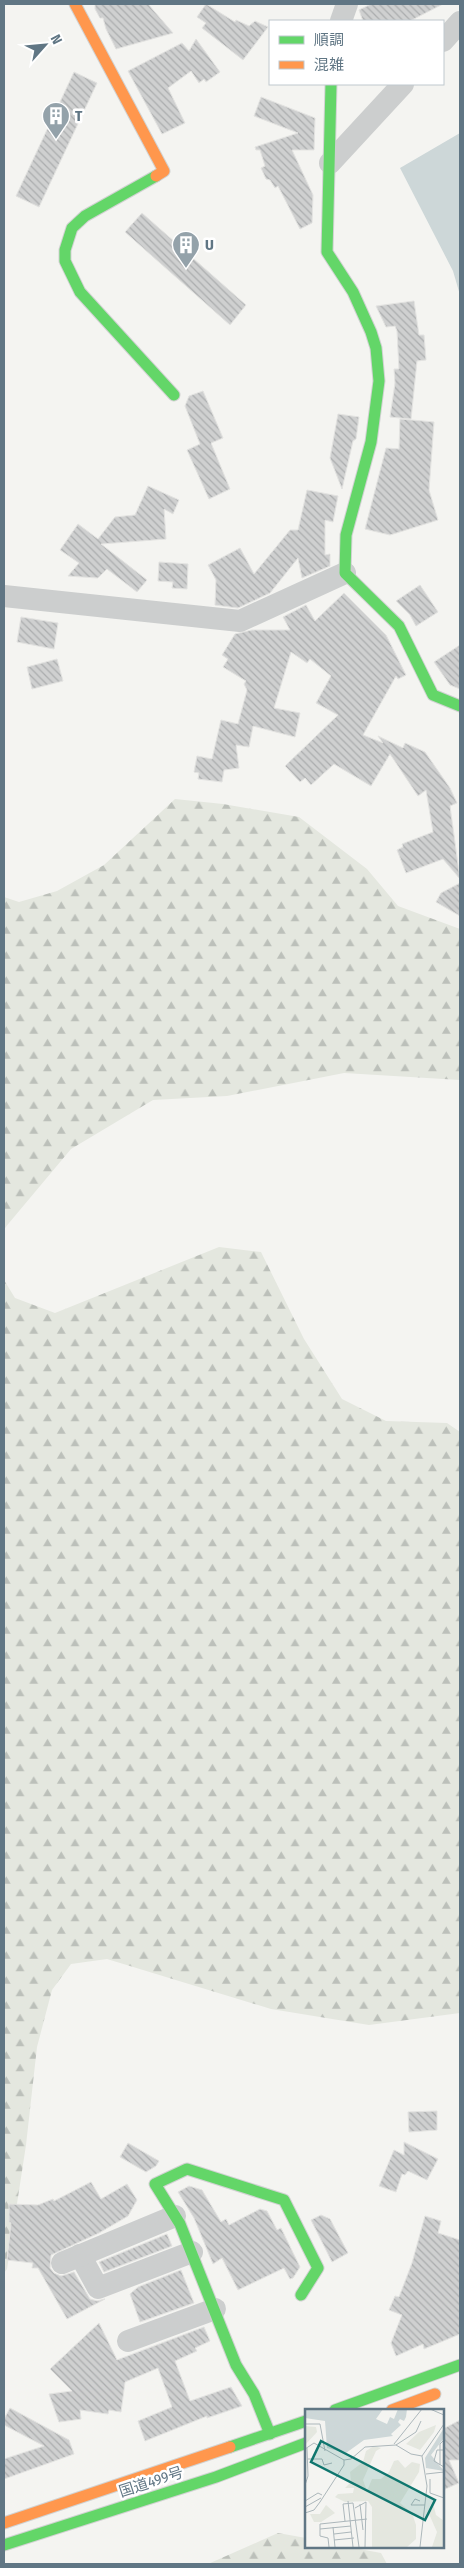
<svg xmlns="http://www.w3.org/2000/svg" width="464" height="2568" font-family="'Fira Sans Condensed','Noto Sans JP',sans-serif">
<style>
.forest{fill:url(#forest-firs)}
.water{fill:#cdd7d8}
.building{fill:url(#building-back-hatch);stroke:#e3e3e1}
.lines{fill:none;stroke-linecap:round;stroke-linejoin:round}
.fast-casing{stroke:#d1d2d2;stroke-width:13}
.slow-casing{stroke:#d1d2d2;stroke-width:13}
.street{stroke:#cccece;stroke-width:22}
.fast{stroke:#63d668;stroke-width:11}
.slow{stroke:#ff974d;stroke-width:11}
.labels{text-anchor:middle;stroke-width:5;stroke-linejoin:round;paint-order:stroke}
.poi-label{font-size:15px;font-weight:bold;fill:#607684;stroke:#fff;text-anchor:start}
.street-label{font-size:15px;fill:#607684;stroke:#fff}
.inset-road{fill:none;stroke:#acb7bb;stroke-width:1}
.view{fill:#0f766e;fill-opacity:0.15;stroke:#0f766e;stroke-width:2.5}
.inset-edge{fill:none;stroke:#607684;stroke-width:2.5}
</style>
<defs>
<pattern id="forest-firs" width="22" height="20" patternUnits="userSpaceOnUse" patternTransform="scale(1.25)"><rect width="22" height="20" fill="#e4e7df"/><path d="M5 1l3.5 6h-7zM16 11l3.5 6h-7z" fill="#bcc0ba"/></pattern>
<pattern id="building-back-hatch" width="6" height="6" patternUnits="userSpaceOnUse" patternTransform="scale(1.25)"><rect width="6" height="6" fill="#cfd0d0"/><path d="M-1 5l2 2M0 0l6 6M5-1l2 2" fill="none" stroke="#abadae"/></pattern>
</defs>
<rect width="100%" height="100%" fill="#f4f4f1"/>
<g class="forest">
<polygon points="175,799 223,804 299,817 367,869 398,906 460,929 460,1080 344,1073 227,1096 153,1100 71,1149 4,1229 4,897 19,902 57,891 104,865"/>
<polygon points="219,1247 261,1252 304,1339 342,1399 386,1421 447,1423 460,1432 460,2013 369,2025 271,2009 107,1959 71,1964 52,1990 37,2047 26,2145 7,2269 4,2273 4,1280 15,1298 55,1313"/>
<polygon points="278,2533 306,2538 306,2547 349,2547 381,2553 387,2564 208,2564"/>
</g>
<polygon class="water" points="460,133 460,295 453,271 400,168"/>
<g class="building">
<polygon points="95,4 148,4 173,33 116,49 106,29 103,18 100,18 95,9"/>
<polygon points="206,4 235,22 236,20 249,26 255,21 268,27 243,60 202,28 206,23 197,17"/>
<polygon points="371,4 443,4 410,21 363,21 359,10"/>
<polygon points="196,39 220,72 206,82 204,79 199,83 191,71 168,88 185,123 162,134 128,71 182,43 189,51"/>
<polygon points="74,72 97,83 39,207 16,196"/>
<polygon points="261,97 315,118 314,150 292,150 313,195 312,223 300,229 278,186 275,188 270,180 266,179 261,168 265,166 260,150 256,150 255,147 298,133 254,116"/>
<polygon points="142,213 246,305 230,325 125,232"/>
<polygon points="414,301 419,335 424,335 426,360 417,361 411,419 390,417 395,383 394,369 399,369 397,331 395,326 386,327 376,306"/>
<polygon points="203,391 223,438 211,443 230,489 209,499 187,450 200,444 185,406 189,396"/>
<polygon points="338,414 359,417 356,439 353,441 342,489 330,458"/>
<polygon points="400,419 434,422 429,490 438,520 390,535 365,529 386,448 399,449"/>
<polygon points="148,486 179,500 173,514 164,509 166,539 101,544 147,580 137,592 107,569 98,578 68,576 79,563 60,550 78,524 98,539 115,517 135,515"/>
<polygon points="307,490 338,496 333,522 325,520 325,555 330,554 330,566 302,578 298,558 270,593 238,608 215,605 216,580 208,565 240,548 254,574 290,530 298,530"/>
<polygon points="159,562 188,564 187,589 172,588 173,582 158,581"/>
<polygon points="420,585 438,612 416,626 410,615 396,601"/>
<polygon points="344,593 386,635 406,675 398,679 396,676 363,735 383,743 378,736 403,748 405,743 425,752 450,788 457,803 450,806 460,879 443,859 406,873 397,850 403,847 402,844 433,832 426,790 418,796 390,754 371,786 334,764 311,785 305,778 300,782 285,766 338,715 316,703 331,676 310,659 307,663 291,652 274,708 300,713 295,737 253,726 249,747 236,745 239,768 224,770 222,782 198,779 199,773 194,772 197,756 212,759 221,720 238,724 247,690 244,684 246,681 223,667 228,659 222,655 235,634 252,630 290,630 283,617 306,605 315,621"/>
<polygon points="21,617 58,623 54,649 17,642"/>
<polygon points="460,645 460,689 450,685 434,662"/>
<polygon points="57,659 63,681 32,689 27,667"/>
<polygon points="460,883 460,916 436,902 441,893"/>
<polygon points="437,2111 437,2130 409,2132 408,2112"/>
<polygon points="404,2142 438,2159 427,2180 408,2171 405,2175 402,2174 396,2192 379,2186 394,2150 404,2155"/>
<polygon points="128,2143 159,2161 156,2166 146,2172 120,2157"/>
<polygon points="91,2182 101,2199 127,2184 137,2200 128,2216 99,2233 51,2255 50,2268 54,2273 61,2276 74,2272 90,2299 97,2301 105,2299 67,2319 38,2268 32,2268 33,2263 7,2260 11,2223 9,2222 9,2204 38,2205 53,2199 54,2201"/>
<polygon points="189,2186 202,2190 221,2222 226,2219 229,2225 260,2209 267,2211 277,2230 281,2228 300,2267 293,2278 290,2279 284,2268 238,2290 222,2258 213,2264 194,2218 178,2192"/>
<polygon points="321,2215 330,2219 348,2253 332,2262 311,2220"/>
<polygon points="425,2216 441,2221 438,2233 460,2240 460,2334 424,2349 423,2344 396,2356 391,2343 402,2315 389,2310 395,2296 399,2297 412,2263"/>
<polygon points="167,2234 172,2246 104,2272 99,2262"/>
<polygon points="181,2270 194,2303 140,2322 130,2294 138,2287"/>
<polygon points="99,2323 117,2360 204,2327 210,2341 195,2348 197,2351 175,2361 190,2401 231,2387 242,2406 207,2418 207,2416 145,2441 138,2421 172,2407 158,2368 125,2382 121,2412 109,2410 108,2414 80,2410 81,2419 59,2422 49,2394 72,2391 50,2369"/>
<polygon points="10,2408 69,2440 74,2454 4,2479 4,2459 44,2446 4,2425 4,2419"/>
<polygon points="460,2420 460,2460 449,2460 459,2483 443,2490 443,2429"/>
</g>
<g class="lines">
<defs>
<g id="fast">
<polyline points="331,84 327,252 353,292 371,332 376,348 379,381 371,442 346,535 345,573 399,626 433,695 460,706"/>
<polyline points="156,176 85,216 72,228 65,250 65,261 80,292 174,395"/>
<polyline points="335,2410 460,2365"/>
<polyline points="270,2434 254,2394 236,2365 180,2224 155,2184 187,2169 284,2200 318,2268 301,2295"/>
<polyline points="230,2447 306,2421"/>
<polyline points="4,2545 216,2477 306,2443"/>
</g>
<g id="slow">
<polyline points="75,4 164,171 156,176"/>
<polyline points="392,2410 435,2394"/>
<polyline points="4,2523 230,2447"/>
</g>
</defs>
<use href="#fast" class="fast-casing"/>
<use href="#slow" class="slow-casing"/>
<g class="street">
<polyline points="341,21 347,4"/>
<polyline points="443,41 460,22"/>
<polyline points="330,163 403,84"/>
<polyline points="4,596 240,621 345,573"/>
<polyline points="80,2255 98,2288 192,2252"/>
<polyline points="62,2263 175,2216"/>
<polyline points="128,2341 215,2309"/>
</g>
<use href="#fast" class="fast"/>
<use href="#slow" class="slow"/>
</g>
<defs>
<symbol id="building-pin" viewBox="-11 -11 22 30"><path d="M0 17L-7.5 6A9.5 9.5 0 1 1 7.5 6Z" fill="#94a2aa" stroke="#fff"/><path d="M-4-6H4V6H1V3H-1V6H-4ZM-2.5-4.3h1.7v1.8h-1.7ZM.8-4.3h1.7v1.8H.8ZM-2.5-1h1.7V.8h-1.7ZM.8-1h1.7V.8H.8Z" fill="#fff"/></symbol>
</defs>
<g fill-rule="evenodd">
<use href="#building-pin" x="40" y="100" width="32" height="43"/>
<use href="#building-pin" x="170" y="229" width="32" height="43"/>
</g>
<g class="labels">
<g class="poi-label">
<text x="75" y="121">T</text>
<text x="205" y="250">U</text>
</g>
<g class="street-label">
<text transform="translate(151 2482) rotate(-18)" y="5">国道499号</text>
</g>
</g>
<g transform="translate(305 2409)">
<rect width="139" height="139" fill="#f4f4f1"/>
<path d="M131,16L129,23L115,41L101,35L114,23ZM0,17L11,18L12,23L0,36ZM69,37L76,39L71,42L58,71L62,82L67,70H76L84,63L89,52L93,51L100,59L107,53L115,55L114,63L95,94L107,104L111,116V130L102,138H67V98L63,92L40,93L30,88L33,85L48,84L49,79H40L46,73L45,63L58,53L61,42ZM128,94L131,106L139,112V138H127L132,123L124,105ZM21,96L30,104L16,113H9L5,105H15Z" fill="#e4e7df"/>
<path d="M0,0H78L71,10L82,15L85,8L89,10L93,0H102L101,8L99,12L95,10L93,13L96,16L86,25L88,27L59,31L41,44L22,39L20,12L0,9ZM139,19V29L126,46L139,62L121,59L120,49Z" fill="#cdd7d8"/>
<path class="inset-road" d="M125,0L139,6M0,15H15L20,42M89,35L117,0M91,36L106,45L117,47M0,40L9,34L39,51L46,50L60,38L91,36L111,23L116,12M139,41H132L129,52L139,58M3,50H17L19,56L27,54M135,56V35L139,31M121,65L139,63M125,70V84L139,89M0,76L3,67L2,39M0,92L13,84L17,86M43,92L48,138M115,92L110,90L106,96H120M55,95L58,121M0,98L16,89M50,99L61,93L60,138M0,104L9,101L15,93L39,56V51M40,112L38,95L48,94L54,138M28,118L30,138M15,120L46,117M29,125L46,123M29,131L49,129M24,138L23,129L15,127V115L62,110M115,138L122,77L117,47L139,15"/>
<path class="view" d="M16,32L130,91L120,111L6,53Z"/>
<rect width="139" height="139" class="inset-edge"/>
</g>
<rect width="464" height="2568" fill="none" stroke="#607684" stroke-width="10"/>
<rect x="269" y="20" width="175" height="65" fill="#ffffff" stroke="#bfc8ce"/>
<rect x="279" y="36" width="25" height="8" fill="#63d668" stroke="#bfc8ce"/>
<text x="314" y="45" font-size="15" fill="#607684">順調</text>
<rect x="279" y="61" width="25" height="8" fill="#ff974d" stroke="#bfc8ce"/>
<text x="314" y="70" font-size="15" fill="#607684">混雑</text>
<g transform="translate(45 45) rotate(63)" stroke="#ffffff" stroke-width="4" paint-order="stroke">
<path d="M0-4L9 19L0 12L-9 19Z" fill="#607684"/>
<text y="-8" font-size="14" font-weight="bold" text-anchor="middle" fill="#607684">N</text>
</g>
</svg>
